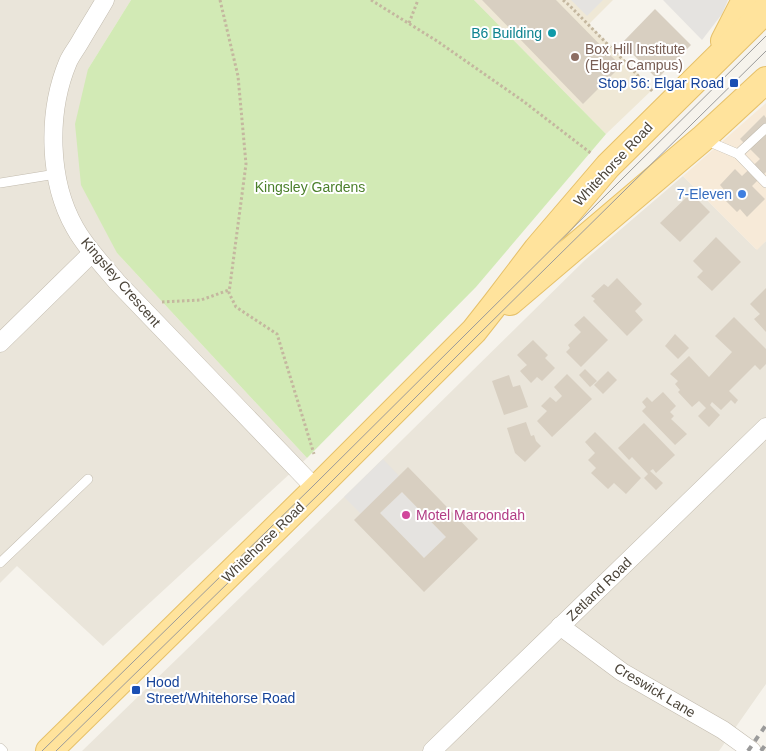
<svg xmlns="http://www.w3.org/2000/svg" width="766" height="751" font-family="Arial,sans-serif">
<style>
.residential{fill:#eae5da}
.commercial{fill:#f7ead8}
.education{fill:#efe8d6}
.green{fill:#d2eab5}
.parking{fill:#e5e3e0}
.building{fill:#d8cfc1;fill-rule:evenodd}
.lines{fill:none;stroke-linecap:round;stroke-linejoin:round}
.lane-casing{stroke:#c2bbae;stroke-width:10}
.street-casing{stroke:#c2bbae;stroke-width:19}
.primary-casing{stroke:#e6c16a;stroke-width:28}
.path{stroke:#c4b79f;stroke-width:3;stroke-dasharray:2.5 2.5;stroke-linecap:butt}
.lane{stroke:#fff;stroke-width:9}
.street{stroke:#fff;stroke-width:18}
.primary{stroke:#ffe39c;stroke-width:26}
.tram{stroke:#9a9a9a;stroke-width:1}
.rail{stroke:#9a9a9a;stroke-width:4;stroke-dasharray:6 6;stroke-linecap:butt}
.culture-dot{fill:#0f9aa8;stroke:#fff;stroke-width:2}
.education-dot{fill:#8d6e63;stroke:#fff;stroke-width:2}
.transit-dot{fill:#1a4fb4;stroke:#fff;stroke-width:2}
.shop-dot{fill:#3f7fe0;stroke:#fff;stroke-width:2}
.hotel-dot{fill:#d1479c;stroke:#fff;stroke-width:2}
.labels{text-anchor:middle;stroke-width:4;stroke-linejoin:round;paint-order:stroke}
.culture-label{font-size:14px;fill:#0d838f;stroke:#fff;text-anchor:end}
.education-label{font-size:14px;fill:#785e54;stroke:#fff;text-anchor:start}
.transit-label{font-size:14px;fill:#164399;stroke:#fff;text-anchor:end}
.street-label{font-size:14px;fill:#4b4439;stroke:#fff}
.park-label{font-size:14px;fill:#4a7f2a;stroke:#fff}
.shop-label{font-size:14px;fill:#366cbe;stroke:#fff;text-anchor:end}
.hotel-label{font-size:14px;fill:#b23c85;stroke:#fff;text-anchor:start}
</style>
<rect width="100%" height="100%" fill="#f6f3ec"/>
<g class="residential">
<polygon points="0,0 131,0 88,69 117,253 307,458 103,646 17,566 0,583"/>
<polygon points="683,176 756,249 766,241 766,684 719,751 82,751 344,497 585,260"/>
</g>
<polygon class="commercial" points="766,103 766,241 757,250 683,176"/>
<polygon class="education" points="474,0 613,0 589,24 653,89 606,134"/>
<polygon class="green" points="131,0 474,0 606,134 476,287 307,458 117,253 81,185 75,124 88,69"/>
<g class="parking">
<polygon points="571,0 603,0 587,16"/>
<polygon points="663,0 728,0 722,14 702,40"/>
<polygon points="383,459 399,476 361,514 344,497"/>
<polygon points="402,492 446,537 424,558 380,513"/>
</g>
<g class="building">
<polygon points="482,0 556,0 621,66 583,104"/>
<polygon points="655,9 691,45 657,79 622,43"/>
<polygon points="764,115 766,118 766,172 752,186 765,199 747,217 740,209 737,212 722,197 726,192 720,185 735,169 742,176 760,159 740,139"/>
<polygon points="691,193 710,212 680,242 660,223"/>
<polygon points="716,237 741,262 712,291 697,277 703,271 693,261"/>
<polygon points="617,278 642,304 635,311 643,320 627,336 593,301 595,299 591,296 604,284 608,287"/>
<polygon points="766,288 766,332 754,319 760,314 750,304"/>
<polygon points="584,316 608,340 581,367 566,352 570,348 568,345 581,332 574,325"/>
<polygon points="734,317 766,349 766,364 760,370 755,365 729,391 738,400 735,404 731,400 721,410 712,402 710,405 720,415 709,427 698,416 706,408 699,401 692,407 678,392 680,390 675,384 678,381 670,374 689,356 709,377 732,352 715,336"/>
<polygon points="675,334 689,348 678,359 665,346"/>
<polygon points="533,340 548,355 545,358 555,368 542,381 537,377 531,383 520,371 527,365 517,355"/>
<polygon points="585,369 597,381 590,387 579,375"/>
<polygon points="608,371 617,380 603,394 594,385"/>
<polygon points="567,374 592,399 552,437 537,421 547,411 541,406 550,397 556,402 562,396 554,387"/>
<polygon points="509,375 513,387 520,385 528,407 504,415 492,381"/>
<polygon points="663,392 676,406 670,412 674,416 671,419 687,434 675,445 642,411 646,407 642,402 647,397 652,402"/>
<polygon points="526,422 531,436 534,435 536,441 541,446 525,462 515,453 507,428"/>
<polygon points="644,423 675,455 656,473 653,469 650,471 663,483 656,490 644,478 648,474 632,457 629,460 618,448"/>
<polygon points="595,432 641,478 626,494 614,483 608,489 591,473 596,468 588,460 595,453 585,442"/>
<path d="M408,467L478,539L424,592L354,520ZM402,492L446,537L424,558L380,513Z"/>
</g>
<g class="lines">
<defs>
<g id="lane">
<polyline points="705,140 738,154 766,128"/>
<polyline points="738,154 766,183"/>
<polyline points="0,183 56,174"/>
<polyline points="0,563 88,479"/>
<polyline points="0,748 3,751"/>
</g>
<g id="street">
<path d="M105,0C97,14 88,28 80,42C76,49 71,55 68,62C47,112 48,181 75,228C86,248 103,265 117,282L316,489"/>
<polyline points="0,343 92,253"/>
<polyline points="560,626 622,672 723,730 752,751"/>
<polyline points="432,751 766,427"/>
</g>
<g id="primary">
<polyline points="724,41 745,0"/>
<polyline points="510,302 702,139 766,80"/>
<polyline points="49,751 316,489 474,331 496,303 537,249 608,166 766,10"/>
</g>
</defs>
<use href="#lane" class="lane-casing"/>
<use href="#street" class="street-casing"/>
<use href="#primary" class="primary-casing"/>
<g class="path">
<polyline points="220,0 238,76 246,164 229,293 236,307 277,334 314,454"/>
<polyline points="371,0 437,41 523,101 592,154"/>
<polyline points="563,0 569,5 630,67 653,92"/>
<polyline points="409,23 418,0"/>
<polyline points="162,302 201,300 229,290"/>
</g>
<use href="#lane" class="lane"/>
<use href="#street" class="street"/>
<use href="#primary" class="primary"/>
<g class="tram">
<polyline points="42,751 313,486 766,36"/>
<polyline points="56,751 320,493 479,334 766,51"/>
</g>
<g class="rail">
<polyline points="748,751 766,725"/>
<polyline points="761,751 766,744"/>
</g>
</g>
<circle class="culture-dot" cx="552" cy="33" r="5"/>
<circle class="education-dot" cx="575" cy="57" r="5"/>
<g class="transit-dot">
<rect x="729" y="78" width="10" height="10" rx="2.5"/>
<rect x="131" y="685" width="10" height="10" rx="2.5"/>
</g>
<circle class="shop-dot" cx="742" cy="194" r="5"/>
<circle class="hotel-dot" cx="406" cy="515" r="5"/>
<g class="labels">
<g class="culture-label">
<text x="542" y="38">B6 Building</text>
</g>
<g class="education-label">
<text x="585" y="54">Box Hill Institute<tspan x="585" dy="16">(Elgar Campus)</tspan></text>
</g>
<g class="transit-label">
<text x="724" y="88">Stop 56: Elgar Road</text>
<text x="146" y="687" text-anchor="start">Hood<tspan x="146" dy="16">Street/Whitehorse Road</tspan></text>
</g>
<g class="street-label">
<text transform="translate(613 164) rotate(-47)" y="5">Whitehorse Road</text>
<text transform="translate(121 282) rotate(49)" y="5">Kingsley Crescent</text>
<text transform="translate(263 542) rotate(-44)" y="5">Whitehorse Road</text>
<text transform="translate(599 589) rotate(-44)" y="5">Zetland Road</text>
<text transform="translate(655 690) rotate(31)" y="5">Creswick Lane</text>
</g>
<g class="park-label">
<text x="310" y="192">Kingsley Gardens</text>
</g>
<g class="shop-label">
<text x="732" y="199">7-Eleven</text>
</g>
<g class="hotel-label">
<text x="416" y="520">Motel Maroondah</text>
</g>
</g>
</svg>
